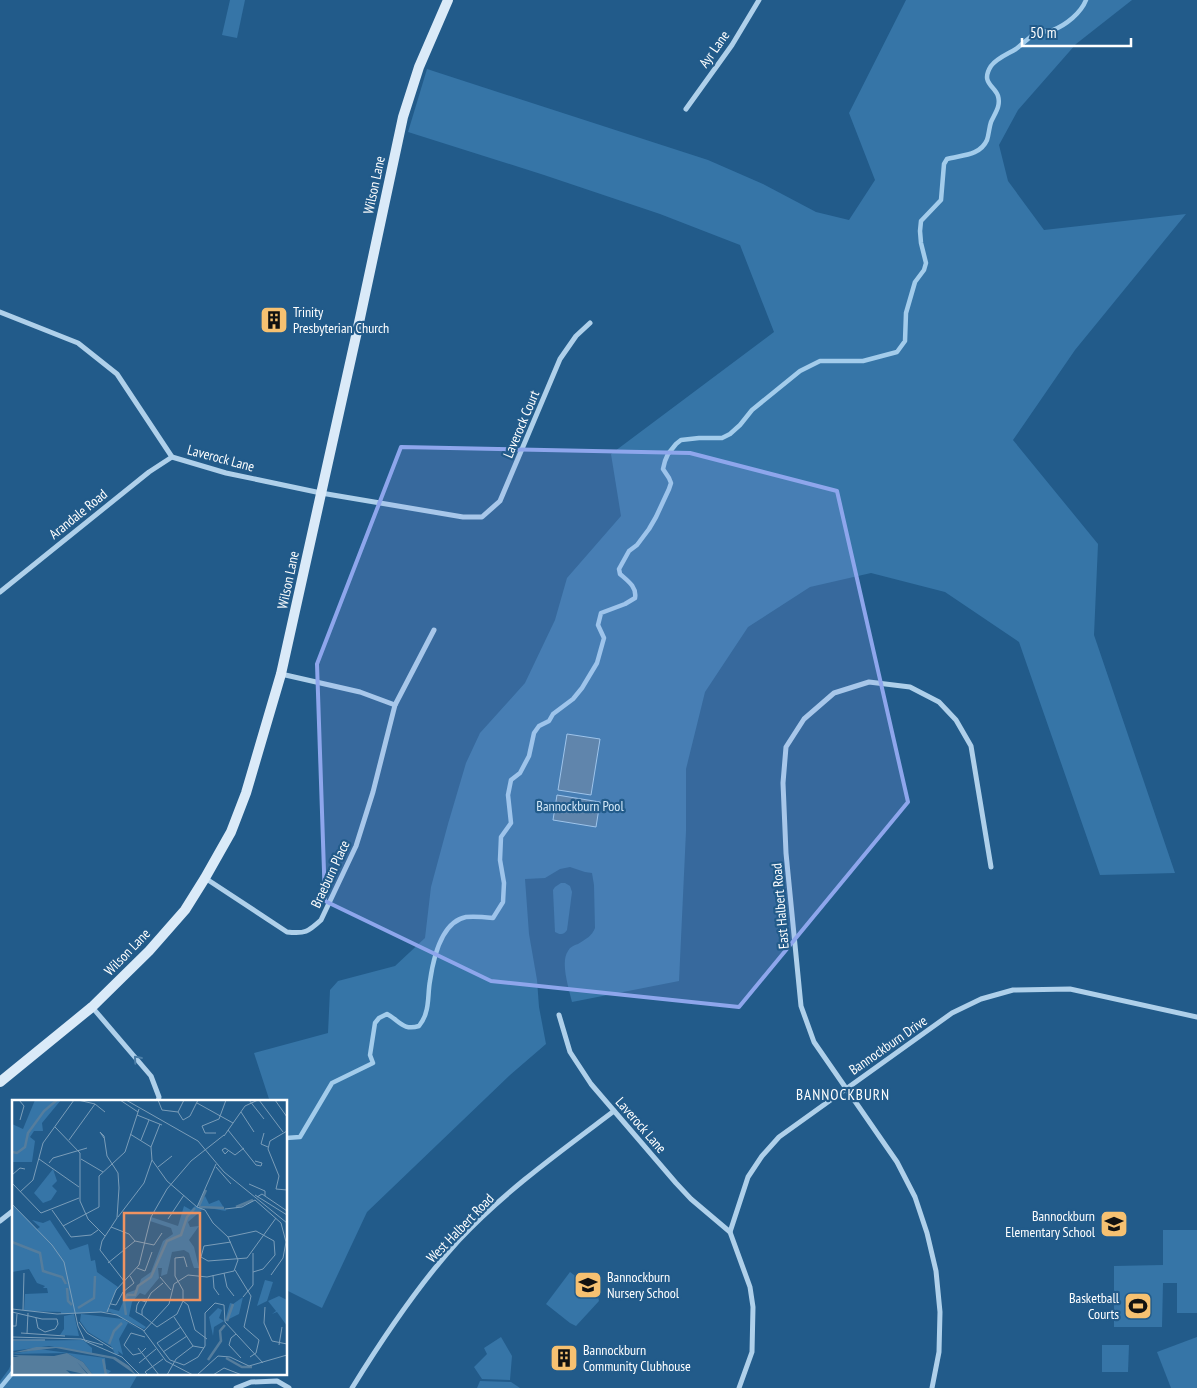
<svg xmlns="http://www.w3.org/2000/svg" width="1197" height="1388" font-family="'PT Sans Narrow',sans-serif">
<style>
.green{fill:#3675a7}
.water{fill:#557d9d;stroke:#a3cceb}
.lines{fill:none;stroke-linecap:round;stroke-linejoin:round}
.stream{stroke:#a3cceb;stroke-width:4.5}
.minor{stroke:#afd0ea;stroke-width:5}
.secondary{stroke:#daeaf8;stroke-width:10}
.oneway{stroke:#4c7ea7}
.marked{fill:#8ea6ec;fill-opacity:0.2;stroke:#8ea6ec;stroke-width:4;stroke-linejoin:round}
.labels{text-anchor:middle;stroke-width:4.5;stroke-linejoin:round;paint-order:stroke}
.street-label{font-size:14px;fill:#fff;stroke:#225b8a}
.poi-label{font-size:14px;fill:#fff;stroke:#225b8a;text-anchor:start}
.park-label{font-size:14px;fill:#d3e8f8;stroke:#225b8a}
.neighbourhood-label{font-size:15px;letter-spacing:1px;fill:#fff;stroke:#225b8a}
.inset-river{fill:none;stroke:#557d9d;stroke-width:2.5}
.inset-road{fill:none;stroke:#7a9db9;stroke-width:1}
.view{fill:#f09361;fill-opacity:0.15;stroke:#f09361;stroke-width:2.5}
.inset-edge{fill:none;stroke:#fff;stroke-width:2.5}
</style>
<rect width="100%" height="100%" fill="#225b8a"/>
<g class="green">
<polygon points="230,0 245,0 237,38 222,35"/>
<path d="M906,0H1132L1076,44L1018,110L999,145L1008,181L1044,230L1186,214L1075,350L1013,440L1098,544L1094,635L1175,873L1100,875L1019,642L945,592L871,573L810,587L748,627L705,692L686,769V831L679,981L572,1002C569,989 560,962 568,951C570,947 574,945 578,944C586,939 592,936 595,928L594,885L592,873L585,872L570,867L560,869L545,878L525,879L529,934L537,980L539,1007L546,1044L510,1075L367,1212L322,1308L286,1290V1102H270L254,1053L328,1033L330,990L338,981L395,966L425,938L431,887L448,824L466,763L480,733L525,683L555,620L567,578L621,516L611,454L774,332L740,245L660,214L544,175L408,132L427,69L708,160L763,184L816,212L849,220L875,180L849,113Z"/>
<path d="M561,883H565L570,886L572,892L567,930C564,935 560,935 555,932L553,890L555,887Z"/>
<polygon points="1163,1230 1197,1230 1197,1313 1177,1313 1177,1283 1163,1283 1162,1327 1114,1327 1114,1266 1163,1265"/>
<polygon points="570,1272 597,1292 599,1301 576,1326 570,1323 546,1304"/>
<polygon points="501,1337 512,1356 510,1380 482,1379 474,1367 487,1354 484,1348"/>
<polygon points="1197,1337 1197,1388 1171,1388 1157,1352"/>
<polygon points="1102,1345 1129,1345 1128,1372 1102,1372"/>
<polygon points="14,1357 14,1374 138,1374 130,1388 0,1388 0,1381 9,1369"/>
<polygon points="480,1381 511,1382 520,1388 477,1388"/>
</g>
<g class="water">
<polygon points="567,734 600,739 591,795 558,790"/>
<polygon points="557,795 600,802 596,827 553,820"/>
</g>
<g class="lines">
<g class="stream">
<path d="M286,1138L300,1137L332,1083L373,1063L370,1055L375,1023L379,1018L387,1014C400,1021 403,1031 419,1026C422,1022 425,1017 426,1012C429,1003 428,991 430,981C433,960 441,922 466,917C475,916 484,917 493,918L503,902L504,883L500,860L501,837L511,823L508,795L511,780L520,773L529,756L534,733L539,726L549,721L553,714L573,699L582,688L597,663L604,638L598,625L601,613L625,604L635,598C637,587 628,581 620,574L619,569L629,551L637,545L649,529L656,517L669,489L671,483L669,478L663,469L665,461L668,454L676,444L681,440L699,438H722L730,434L740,425L752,410L800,371L820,361H863L897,352L905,341L906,313L915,282L924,270L926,263L921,243L920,231L921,221L941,200L944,164L947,159C961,155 980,156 987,140C989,134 989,128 991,122C995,113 1001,106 998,96C995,86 980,83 991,66C997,58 1008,54 1016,49C1020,46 1024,42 1028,39C1031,37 1034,33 1037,32C1042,31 1048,32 1053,30C1066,25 1081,13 1086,0"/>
<polyline points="0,1388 14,1371"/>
</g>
<g class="minor">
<polyline points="686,109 732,45 759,0"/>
<polyline points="0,312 78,343 117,374 172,457 226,473 321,493 463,517 482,517 500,501 560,359 576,336 590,323"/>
<polyline points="0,592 149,472 172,457"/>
<polyline points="281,674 360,692 395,705"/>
<path d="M205,878L287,932C305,934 308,932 321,920L356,846L373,792L395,705L434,630"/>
<polyline points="92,1007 151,1076 159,1097 158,1102"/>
<polyline points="559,1015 570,1052 591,1084 676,1183 691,1199 730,1232"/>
<polyline points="0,1221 14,1210"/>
<polyline points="236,1388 251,1382 277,1381 289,1388"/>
<path d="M352,1388C384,1336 418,1285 459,1240C505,1191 561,1151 614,1111"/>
<polyline points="739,1388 752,1352 753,1307 750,1287 730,1232 748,1177 762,1156 779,1137 952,1013 981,999 1013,990 1070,989 1197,1017"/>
<polyline points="932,1388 939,1352 940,1312 936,1271 927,1233 915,1197 897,1162 814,1042 801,1006 786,853 783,783 786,747 804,719 834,693 869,682 910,687 939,702 956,720 971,746 991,867"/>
</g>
<polyline class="secondary" points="0,1082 92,1007 149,951 185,910 205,878 231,832 246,793 281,674 360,318 403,117 419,67 448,0"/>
</g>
<defs><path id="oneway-chevron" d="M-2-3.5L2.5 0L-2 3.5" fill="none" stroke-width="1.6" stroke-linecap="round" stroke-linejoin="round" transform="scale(1.25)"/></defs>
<use class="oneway" href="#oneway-chevron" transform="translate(137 1059) rotate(-131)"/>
<path class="marked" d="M401,447L690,453L837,491L908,802L739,1007L491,981L325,901L317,664Z"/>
<defs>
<symbol id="building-square" viewBox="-11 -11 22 22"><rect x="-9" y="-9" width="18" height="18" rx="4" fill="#f6c171" stroke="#225b8a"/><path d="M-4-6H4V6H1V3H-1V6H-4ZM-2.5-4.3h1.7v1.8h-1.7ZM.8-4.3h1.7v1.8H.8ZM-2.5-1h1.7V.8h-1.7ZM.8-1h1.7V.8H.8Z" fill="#111"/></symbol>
<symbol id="school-square" viewBox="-11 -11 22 22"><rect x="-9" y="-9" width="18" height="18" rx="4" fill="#f6c171" stroke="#225b8a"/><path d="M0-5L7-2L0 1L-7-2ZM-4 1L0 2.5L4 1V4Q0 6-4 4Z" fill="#111"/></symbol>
<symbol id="stadium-square" viewBox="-11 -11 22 22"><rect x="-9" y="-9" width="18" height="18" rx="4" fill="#f6c171" stroke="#225b8a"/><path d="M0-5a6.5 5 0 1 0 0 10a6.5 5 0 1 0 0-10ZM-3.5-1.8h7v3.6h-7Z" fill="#111"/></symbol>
</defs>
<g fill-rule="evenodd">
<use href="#building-square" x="258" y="304" width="32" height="32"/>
<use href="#school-square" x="1098" y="1208" width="32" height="32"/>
<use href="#school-square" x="572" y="1269" width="32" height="32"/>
<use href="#stadium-square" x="1122" y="1290" width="32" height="32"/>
<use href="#building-square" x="548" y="1342" width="32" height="32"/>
</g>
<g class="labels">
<g class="street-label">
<text transform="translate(714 49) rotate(-55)" y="5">Ayr Lane</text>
<text transform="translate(374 185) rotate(-78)" y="5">Wilson Lane</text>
<text transform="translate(521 424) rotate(-67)" y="5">Laverock Court</text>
<text transform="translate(221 458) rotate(15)" y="5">Laverock Lane</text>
<text transform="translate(78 514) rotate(-39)" y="5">Arandale Road</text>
<text transform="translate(288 580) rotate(-78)" y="5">Wilson Lane</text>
<text transform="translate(330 874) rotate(-65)" y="5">Braeburn Place</text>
<text transform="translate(780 906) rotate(-95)" y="5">East Halbert Road</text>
<text transform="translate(127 952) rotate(-46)" y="5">Wilson Lane</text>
<text transform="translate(888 1045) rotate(-35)" y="5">Bannockburn Drive</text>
<text transform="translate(641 1125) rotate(49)" y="5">Laverock Lane</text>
<text transform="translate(460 1228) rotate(-46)" y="5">West Halbert Road</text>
</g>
<g class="poi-label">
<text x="293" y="317">Trinity<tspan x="293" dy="16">Presbyterian Church</tspan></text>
<text x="1095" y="1221" text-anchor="end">Bannockburn<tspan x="1095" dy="16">Elementary School</tspan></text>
<text x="607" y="1282">Bannockburn<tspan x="607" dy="16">Nursery School</tspan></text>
<text x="1119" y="1303" text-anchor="end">Basketball<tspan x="1119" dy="16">Courts</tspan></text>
<text x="583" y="1355">Bannockburn<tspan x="583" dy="16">Community Clubhouse</tspan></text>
</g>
<g class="park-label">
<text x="580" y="811">Bannockburn Pool</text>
</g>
<g class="neighbourhood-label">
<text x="843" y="1100">BANNOCKBURN</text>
</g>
</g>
<g transform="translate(12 1100)">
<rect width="275" height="275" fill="#225b8a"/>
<path d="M23,0H49L30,23L31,31H22L18,37L23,41L20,62H0V24L11,29ZM41,69L45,81L40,86L45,91L39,100L31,103L22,93ZM193,96L197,104L207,100L214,111L185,106ZM0,104L25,129L28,127L20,120L31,123L38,120L58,150L76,144L79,161L83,160L85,172L106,187L96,208L107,211L115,193L126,189L129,179L139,172L151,141L161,134L159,128L138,121L139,117L166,126L172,106L179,110L183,106L191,109L176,122L178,127L187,126L177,140L182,147L187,168H182L177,153L172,150L160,152L155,174L149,176L150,168H146L147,178L133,195L128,193L120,202L117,216L134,227L132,229L98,212L49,214V212L12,211L13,194L36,193L35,188H31L33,186L25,183L17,169L0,172ZM253,180L261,182L255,201L245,206ZM267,196L275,200V226L265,212L260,214L264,211L256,201ZM231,197L227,214L213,221L218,203L221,204ZM206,208L210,210L207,218L212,221L202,227L201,236L197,217ZM62,214L67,236L48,235L52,229V216ZM69,214L111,219L130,232L116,223L107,239L111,255L106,251L107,254H103L99,246L76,232L68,221ZM71,240L80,248V254L37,246L0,251V241ZM27,249L93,258L94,269L99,271L95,275H81L71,262L55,253L0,254Z" fill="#3675a7"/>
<path d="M24,247H49L103,257L117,266L124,275L101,259L44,248L0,253ZM55,253L71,262L81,275H77L65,262L76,275L54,270L60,275H0V257H7L0,255L42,256Z" fill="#557d9d"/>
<path class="inset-river" d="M0,52L5,53L13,47L16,33L32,11L45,0M187,106L194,90M187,107L212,108M224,107L241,100M0,142L28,153L31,171L50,177L54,184M55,188L56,201L60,205M66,208L82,198L83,176M114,215L112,202L115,195H123L126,186L139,177L155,141L169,135L175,117L183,108M215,221L221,204M97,244L102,231L110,223M214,258L230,267H240M91,259L94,275M196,260L209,241L208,231L213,225"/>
<path class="inset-road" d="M7,0L12,6L8,20M66,0L83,4L93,12M108,0L126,12M114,0L186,41L212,72L275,123M146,0L150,10L166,12M172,0L166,12L171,20L178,16L186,0M237,0L252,19M247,0L271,32M263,0L275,17M185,3L221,23M229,12L242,32M125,15L150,25M43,27L68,53V101L76,119L93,136M216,30L244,65L249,66L250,63L243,61M275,31L258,41L256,49L267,76L264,89L275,90M204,33H193L190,26L207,19L214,0M252,33L249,44L256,47M118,34L139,47L140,60L155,81L185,107L193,110L201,123L216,137L226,160M212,36L233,6L246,0M92,38L88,32L92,36L95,56L106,73L107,88L105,118L90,141L88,150L112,181M57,40L83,4M129,40L137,20M139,47L148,24M216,51L213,54L210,50L213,48L223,55L232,48M27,59L67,87M69,59L91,72M37,63L41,58L75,48M146,67L160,56M204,67L219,84M0,75L8,68L13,69M0,83L29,113L67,98M237,84L253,91V96M8,92L21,80L31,43L62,0M243,95L275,115M245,97L250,94L275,111M243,100L269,123L274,142L271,158L259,175M0,104L40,145L52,162L66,226L73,241L110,257L128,275M185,107L204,64M213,109L230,107L243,100M40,110L59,137L79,135L86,130M106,117L132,83L140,60M156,119L172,95M51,126L87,107V76L113,52L127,9M99,127L117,134L123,141L142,145L150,133M216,137L244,131L262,141L263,155L251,169L241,172M219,142L192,146L189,157L196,161L235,158L264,118M96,163L123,141M125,168L133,171L140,152M223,170L239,196L232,227L247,240L244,253L238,257M212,173L215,187L222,196M201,175L202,188L207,195M148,177L159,190M151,183L139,193L130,210V215L145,227L165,214L171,201V190L163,176V158L172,157L175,167M231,197L241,185V153M171,201L176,205L183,230L195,239M99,204L104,205L111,192L122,183L118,176M253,207L252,223L260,241L275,244M0,209L45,214L89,212L105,215L131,230L154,261L181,275M11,210L12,173M0,212L30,219H45L46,224L43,229L33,232L26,228L24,218M95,212L104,190L127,165L139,117L155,89L179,61L212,35M130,215L124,212L125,205L128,200L134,202M162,217L181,246L192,248M67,222L75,233L101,249M0,226H4L5,214M169,227L145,243L158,260L172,265L186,257L193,246V213L203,203L212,205L213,222L251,263M132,231L157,204L162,184L176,175L195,177L222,171L226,160M9,233L53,236M15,234L16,213M224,234L219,238L217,245L229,258M0,237L69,239L91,245M133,237L119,233L112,245L121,255L129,253L134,248M0,240H33M267,245L270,227M126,248L147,275M151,252L175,236M127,263L144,249M136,275L133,272L151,259M155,275L164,259L181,246M185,275L206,256L218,257L237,266L275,255M201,275L212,268L230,275"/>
<path class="view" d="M112,113H188V200H112Z"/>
<rect width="275" height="275" class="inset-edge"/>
</g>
<path d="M1022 38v8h109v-8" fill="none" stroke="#ffffff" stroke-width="2.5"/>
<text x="1030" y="38" font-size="15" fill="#ffffff" stroke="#225b8a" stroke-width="4" paint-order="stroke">50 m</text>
</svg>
